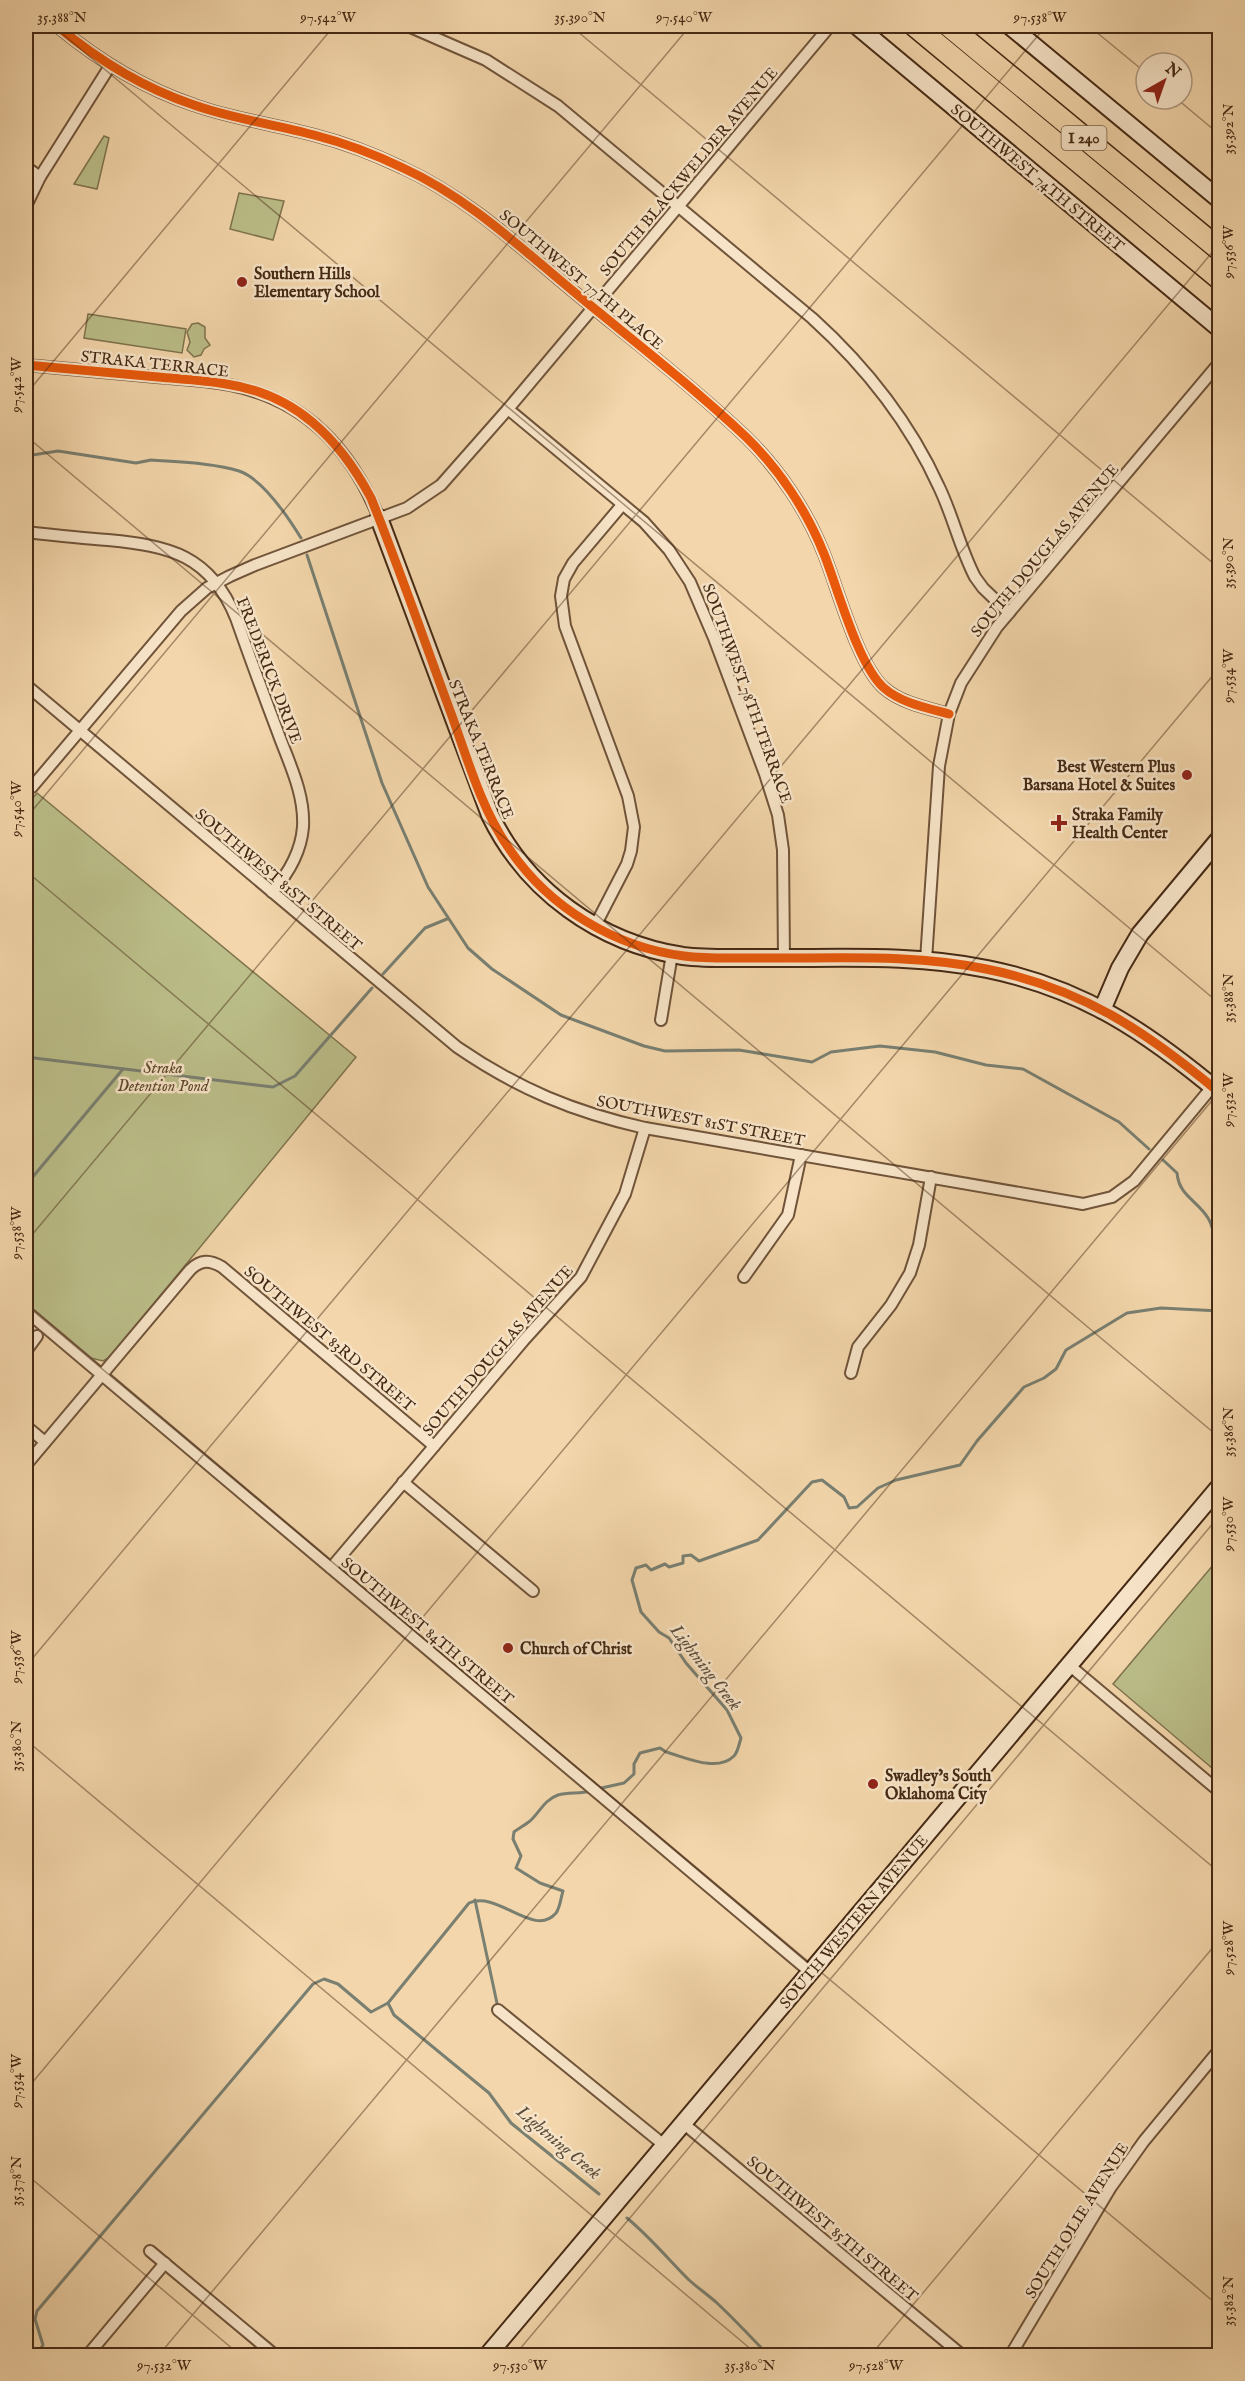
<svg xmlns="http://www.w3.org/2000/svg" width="1245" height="2381" font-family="'IM FELL English',serif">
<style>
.green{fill:#bbbe89;stroke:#80744e;stroke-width:1.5}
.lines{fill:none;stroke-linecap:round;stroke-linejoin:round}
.stream{stroke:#797f71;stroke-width:3}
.street-casing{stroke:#70543a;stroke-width:14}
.secondary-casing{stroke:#452914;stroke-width:20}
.highway-casing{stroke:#452914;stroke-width:24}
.street{stroke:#f7e4c8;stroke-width:10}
.secondary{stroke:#f7e4c8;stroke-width:16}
.highway{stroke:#f3d6ab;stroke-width:21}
.cycleway-casing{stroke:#f7e4c8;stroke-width:13}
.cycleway{stroke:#e8590c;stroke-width:9}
.ticks{fill:none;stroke:#452914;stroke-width:1.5;stroke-opacity:0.45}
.poi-dot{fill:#8f2418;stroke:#f7e4c8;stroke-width:2}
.labels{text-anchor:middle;stroke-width:5;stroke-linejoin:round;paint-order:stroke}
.shield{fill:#f7e4c8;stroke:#7a614a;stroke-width:1.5}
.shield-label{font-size:15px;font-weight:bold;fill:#452914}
.street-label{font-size:16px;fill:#452914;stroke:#f7e4c8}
.poi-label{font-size:16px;font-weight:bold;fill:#452914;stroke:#f7e4c8;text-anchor:start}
.park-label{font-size:16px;font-style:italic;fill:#5d472b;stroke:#f7e4c8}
.water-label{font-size:18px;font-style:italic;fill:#5b4d3b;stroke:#f7e4c8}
.neatline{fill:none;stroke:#452914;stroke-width:2}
.ticks-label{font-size:15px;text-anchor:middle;fill:#452914}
</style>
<rect width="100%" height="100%" fill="#f3d6ab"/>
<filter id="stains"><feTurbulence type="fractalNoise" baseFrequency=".00333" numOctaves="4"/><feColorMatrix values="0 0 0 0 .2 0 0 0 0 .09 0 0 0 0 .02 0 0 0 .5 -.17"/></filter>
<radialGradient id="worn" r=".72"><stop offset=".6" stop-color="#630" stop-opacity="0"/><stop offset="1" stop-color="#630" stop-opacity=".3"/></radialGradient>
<g class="green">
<polygon points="104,136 109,138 97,189 74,184"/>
<polygon points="239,193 284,201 273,240 230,229"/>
<polygon points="88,314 186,329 182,353 84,338"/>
<polygon points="198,323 205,327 205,338 210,345 204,349 201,355 194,357 187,350 190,342 187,332 192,324"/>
<polygon points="37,793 356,1057 110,1357 103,1361 91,1358 26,1304 26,806"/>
<polygon points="1219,1558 1219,1774 1113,1684"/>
</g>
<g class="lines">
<g class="stream">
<path d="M26,456L58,451L136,463L151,460C177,462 215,463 239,471C263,479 288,517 301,538"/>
<polyline points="307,555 382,783 428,887 468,948 492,969 561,1015 644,1046 665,1051 739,1050 812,1062 831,1052 880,1046 935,1052 986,1065 1023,1069 1119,1122 1149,1149"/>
<polyline points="383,974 425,928 447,919"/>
<polyline points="26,1057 273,1087 295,1076 372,988"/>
<path d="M1163,1160L1177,1173C1179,1196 1197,1200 1208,1218C1219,1235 1218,1289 1219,1311"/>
<polyline points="26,1185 123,1069"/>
<path d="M597,1789L624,1783L634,1774V1764L640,1753L660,1748L666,1752C685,1757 717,1773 734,1756C738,1752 739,1744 741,1738L727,1710L686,1663L669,1638L659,1632L641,1612L632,1580L636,1568L646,1565L651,1570L665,1564L669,1567L683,1563V1556L691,1555L699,1561L758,1540L812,1482L822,1480L844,1497L849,1508L857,1507L878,1488L896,1480L960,1465L977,1441L1024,1387L1044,1378L1056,1369L1066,1350L1127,1313L1161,1308L1220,1311"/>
<polyline points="475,1900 498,2008"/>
<polyline points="388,2003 394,2015 489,2093 511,2123 599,2194"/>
<path d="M627,2218C650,2237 668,2259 689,2280C698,2288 708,2295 717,2303C735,2320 752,2338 769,2356"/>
<path d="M37,2354L43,2345L35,2319L37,2311L313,1984L324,1979L338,1984L371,2012L388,2003L469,1903C498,1890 534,1939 556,1913C560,1908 561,1897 563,1891L540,1883L516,1868L521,1856L513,1839L514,1832C519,1828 525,1825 530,1821C540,1812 544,1800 558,1795C568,1792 580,1794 591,1791"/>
</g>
<defs>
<g id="street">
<path d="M57,26C98,60 143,88 194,105C233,119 274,124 314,135C345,143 374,154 403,168C469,198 523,250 579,296C635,342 693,387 746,437C779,469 807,511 824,554C838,589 858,665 884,688C901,703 927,708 949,714"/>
<path d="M408,26L486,60L558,106L812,318C865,366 909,421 939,487C953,516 960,548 975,577L983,588L1009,613"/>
<polyline points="26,167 40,177"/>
<polyline points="26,206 40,177 110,66"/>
<path d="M26,365C69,369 113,373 157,377C181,379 206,380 230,385C306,400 351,449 379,518"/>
<polyline points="508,409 644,522 669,550 690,582 714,638 765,774 778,815 783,850 784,959"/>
<path d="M26,532C53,535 80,538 108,540C170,546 210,555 236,618C249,655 263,693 277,730C288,761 305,793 303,827C301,852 288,874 272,892"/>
<path d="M26,685L457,1047C518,1089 574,1112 645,1128L1083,1204L1112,1197L1134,1181L1212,1087"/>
<polyline points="32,787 181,611 207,588 230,576 255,565 407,508 441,485 508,409 830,26"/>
<polyline points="595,926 627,864 631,851 634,827 628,796 565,626 561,596 564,579 573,563 622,505"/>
<polyline points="926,960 939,766 949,714 961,683 997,627 1220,362"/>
<polyline points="661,1020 672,954"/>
<polyline points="744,1277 788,1215 801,1155"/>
<polyline points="26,1311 810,1972"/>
<polyline points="26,1351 37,1336"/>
<polyline points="851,1373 858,1347 891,1305 910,1273 919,1245 931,1177"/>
<polyline points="26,1426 45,1442"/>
<path d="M26,1465L190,1270C201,1259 210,1260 222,1267L434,1446"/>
<polyline points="403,1482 533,1591"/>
<polyline points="331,1568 524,1340 581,1277 625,1194 645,1128"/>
<polyline points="1069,1665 1220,1792"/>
<polyline points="498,2010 664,2145"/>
<polyline points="683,2123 963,2356"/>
<polyline points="150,2251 276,2356"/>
<polyline points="87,2356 165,2263"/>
<polyline points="1010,2356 1111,2187 1144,2141 1220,2049"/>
</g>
<g id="secondary">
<polyline points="857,26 1220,329"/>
<polyline points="1010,26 1220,200"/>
<path d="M379,518L490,815C527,891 599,943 683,956C707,959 732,958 756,958C832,959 911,953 987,969C1082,988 1147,1032 1220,1093"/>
<polyline points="1102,1010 1120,968 1140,934 1220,838"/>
<polyline points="487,2356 1220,1486"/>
</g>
<g id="highway">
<polyline points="915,26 1220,279"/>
<polyline points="949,26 1220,250"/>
</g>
</defs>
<use href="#street" class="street-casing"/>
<use href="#secondary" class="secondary-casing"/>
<use href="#highway" class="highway-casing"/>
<use href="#street" class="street"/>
<use href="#secondary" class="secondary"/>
<use href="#highway" class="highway"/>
<defs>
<g id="cycleway">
<path d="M57,26C98,60 143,88 194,105C233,119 274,124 314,135C345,143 374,154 403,168C469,198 523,250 579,296C635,342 693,387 746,437C779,469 807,511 824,554C838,589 858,665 884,688C901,703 927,708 949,714"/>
<path d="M26,365C70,369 114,373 158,377C180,379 204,380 226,384C295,394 339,438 371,498C400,570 425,643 452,716C468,761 482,810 510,850C549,907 614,947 684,956C707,959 731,958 754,958C830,959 911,953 986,969C1082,988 1147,1032 1220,1093"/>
</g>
</defs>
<use href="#cycleway" class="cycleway-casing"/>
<use href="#cycleway" class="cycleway"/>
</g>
<path class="ticks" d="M53,26L1220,1004M571,26L1220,569M1089,26L1146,73M1177,99L1220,135M26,394L334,26M26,436L1220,1438M26,818L690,26M26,871L1220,1873M26,1242L1046,26M26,1305L1220,2307M26,1666L1220,243M26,1740L759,2356M26,2090L1220,667M26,2174L241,2356M158,2356L1220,1091M514,2356L1220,1515M870,2356L1220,1939"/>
<g class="poi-dot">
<circle cx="242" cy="282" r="6"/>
<circle cx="1187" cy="775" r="6"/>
<path d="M1056 814h6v6h6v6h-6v6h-6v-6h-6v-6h6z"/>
<circle cx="508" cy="1648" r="6"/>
<circle cx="873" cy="1784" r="6"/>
</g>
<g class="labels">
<rect class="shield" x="1061.5" y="126" width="45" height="24" rx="4.5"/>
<g class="shield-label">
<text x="1084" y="143">I 240</text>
</g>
<g class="street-label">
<text transform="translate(688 171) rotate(-50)" y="6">SOUTH BLACKWELDER AVENUE</text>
<text transform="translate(1038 177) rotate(40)" y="6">SOUTHWEST 74TH STREET</text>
<text transform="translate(582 279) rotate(40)" y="6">SOUTHWEST 77TH PLACE</text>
<text transform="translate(155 363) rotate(6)" y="6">STRAKA TERRACE</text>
<text transform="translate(1044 550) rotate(-50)" y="6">SOUTH DOUGLAS AVENUE</text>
<text transform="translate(270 670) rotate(69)" y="6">FREDERICK DRIVE</text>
<text transform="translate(748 693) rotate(70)" y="6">SOUTHWEST 78TH TERRACE</text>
<text transform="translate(482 749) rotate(68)" y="6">STRAKA TERRACE</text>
<text transform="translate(279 879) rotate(40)" y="6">SOUTHWEST 81ST STREET</text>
<text transform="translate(701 1120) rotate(11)" y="6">SOUTHWEST 81ST STREET</text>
<text transform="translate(330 1338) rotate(40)" y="6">SOUTHWEST 83RD STREET</text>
<text transform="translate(497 1350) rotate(-49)" y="6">SOUTH DOUGLAS AVENUE</text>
<text transform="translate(428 1630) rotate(40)" y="6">SOUTHWEST 84TH STREET</text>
<text transform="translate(853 1921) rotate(-50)" y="6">SOUTH WESTERN AVENUE</text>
<text transform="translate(1076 2220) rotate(-58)" y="6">SOUTH OLIE AVENUE</text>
<text transform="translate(833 2228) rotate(40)" y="6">SOUTHWEST 85TH STREET</text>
</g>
<g class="poi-label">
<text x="254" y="279">Southern Hills<tspan x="254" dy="18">Elementary School</tspan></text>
<text x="1175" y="772" text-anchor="end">Best Western Plus<tspan x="1175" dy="18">Barsana Hotel &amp; Suites</tspan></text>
<text x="1072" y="820">Straka Family<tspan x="1072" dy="18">Health Center</tspan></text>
<text x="520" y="1654">Church of Christ</text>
<text x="885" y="1781">Swadley’s South<tspan x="885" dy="18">Oklahoma City</tspan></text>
</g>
<g class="park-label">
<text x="163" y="1073">Straka<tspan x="163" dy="18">Detention Pond</tspan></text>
</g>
<g class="water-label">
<text transform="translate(706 1667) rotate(52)" y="6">Lightning Creek</text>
<text transform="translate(559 2142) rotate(40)" y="6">Lightning Creek</text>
</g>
</g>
<rect width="1245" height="2381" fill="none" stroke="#f3d6ab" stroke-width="66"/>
<g transform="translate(1164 81) rotate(40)"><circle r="28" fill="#f7e4c8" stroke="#b09980" stroke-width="1.5"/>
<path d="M0-4.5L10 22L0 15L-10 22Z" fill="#8f2418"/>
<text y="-9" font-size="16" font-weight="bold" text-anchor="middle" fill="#452914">N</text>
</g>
<rect x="33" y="33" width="1179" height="2315" class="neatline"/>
<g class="ticks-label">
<text x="62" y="22">35.388°N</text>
<text x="328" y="22">97.542°W</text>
<text x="580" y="22">35.390°N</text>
<text x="684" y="22">97.540°W</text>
<text x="1040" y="22">97.538°W</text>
<text transform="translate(1228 129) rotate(-90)" y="5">35.392°N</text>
<text transform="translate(1228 252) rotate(-90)" y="5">97.536°W</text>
<text transform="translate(16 385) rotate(-90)" y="5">97.542°W</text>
<text transform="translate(1228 563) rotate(-90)" y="5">35.390°N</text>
<text transform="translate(1228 676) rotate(-90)" y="5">97.534°W</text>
<text transform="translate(16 809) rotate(-90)" y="5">97.540°W</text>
<text transform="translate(1228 998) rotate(-90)" y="5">35.388°N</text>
<text transform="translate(1228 1100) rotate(-90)" y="5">97.532°W</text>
<text transform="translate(16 1233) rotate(-90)" y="5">97.538°W</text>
<text transform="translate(1228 1432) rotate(-90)" y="5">35.386°N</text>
<text transform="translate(1228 1524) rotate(-90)" y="5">97.530°W</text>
<text transform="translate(16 1657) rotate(-90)" y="5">97.536°W</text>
<text transform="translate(16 1746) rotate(-90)" y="5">35.380°N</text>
<text transform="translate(1228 1948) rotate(-90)" y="5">97.528°W</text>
<text transform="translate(16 2081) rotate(-90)" y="5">97.534°W</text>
<text transform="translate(16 2181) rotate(-90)" y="5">35.378°N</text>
<text transform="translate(1228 2301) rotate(-90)" y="5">35.382°N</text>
<text x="164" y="2370">97.532°W</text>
<text x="520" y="2370">97.530°W</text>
<text x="750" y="2370">35.380°N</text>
<text x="876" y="2370">97.528°W</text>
</g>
<rect width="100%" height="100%" filter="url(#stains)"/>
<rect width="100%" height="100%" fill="url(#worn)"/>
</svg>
